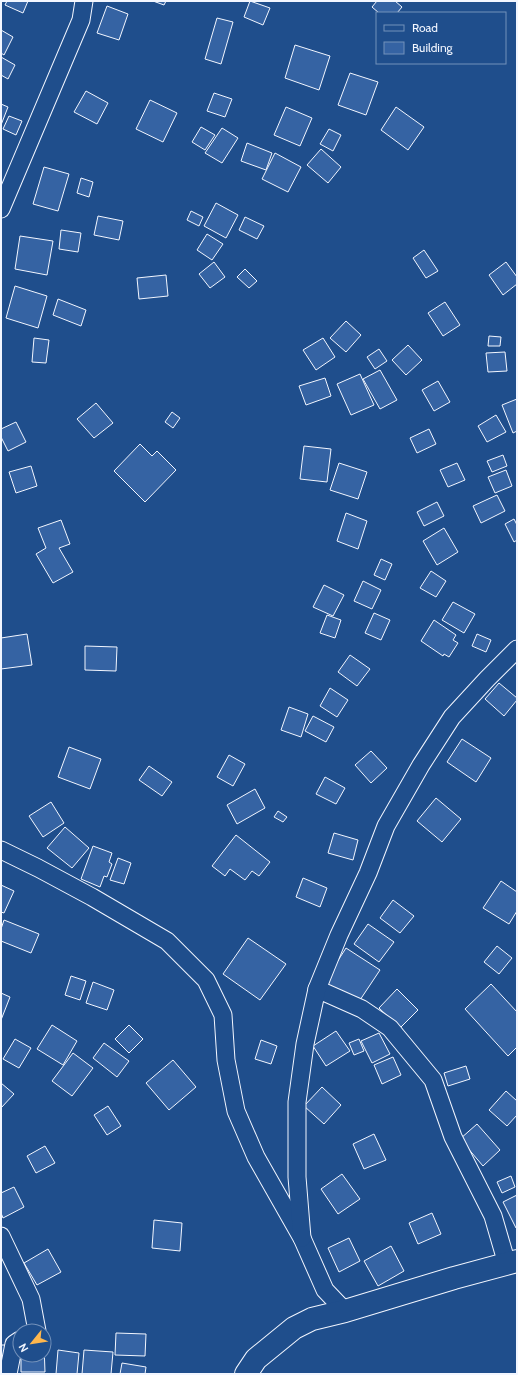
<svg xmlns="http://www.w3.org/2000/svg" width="518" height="1375" font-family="Cabin,sans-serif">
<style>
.building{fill:#3563a3;stroke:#f2f6ff}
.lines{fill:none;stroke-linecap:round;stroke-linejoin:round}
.street-casing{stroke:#f2f6ff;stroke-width:19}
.secondary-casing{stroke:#f2f6ff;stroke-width:24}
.street{stroke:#1f4e8c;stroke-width:17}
.secondary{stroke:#1f4e8c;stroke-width:22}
</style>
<rect width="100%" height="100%" fill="#1f4e8c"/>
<g class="building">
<polygon points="7,1 28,1 23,13 5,5"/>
<polygon points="153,1 166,1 164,5"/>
<polygon points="250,1 270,8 263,25 244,17"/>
<polygon points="377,1 395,1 402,7 397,13 379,13 372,7"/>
<polygon points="107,6 128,14 119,40 97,33"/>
<polygon points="217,18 233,22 221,64 205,59"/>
<polygon points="1,30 13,37 4,55 1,53"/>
<polygon points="295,45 330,56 319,90 285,78"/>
<polygon points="1,57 15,65 8,79 1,75"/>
<polygon points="350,73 378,82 366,115 338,105"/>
<polygon points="86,91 108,103 97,124 74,112"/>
<polygon points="214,93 232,99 225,117 207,111"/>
<polygon points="150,100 177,113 163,142 136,129"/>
<polygon points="1,104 8,107 1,125"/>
<polygon points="286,107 312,118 300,146 274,135"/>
<polygon points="396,107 424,127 408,150 381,130"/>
<polygon points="9,116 22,121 16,135 3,129"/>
<polygon points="201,127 215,135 205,150 192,142"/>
<polygon points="222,128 238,138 222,163 205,153"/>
<polygon points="329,129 341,135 333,151 320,144"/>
<polygon points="247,143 272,153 266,170 241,161"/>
<polygon points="321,149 341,167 328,183 307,165"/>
<polygon points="275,153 301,167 288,192 262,179"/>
<polygon points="44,167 69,174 58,211 33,204"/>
<polygon points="81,178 93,182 89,197 77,193"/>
<polygon points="216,203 238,215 226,238 204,226"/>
<polygon points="191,211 203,217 199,226 187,220"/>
<polygon points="98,216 123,221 119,240 94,235"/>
<polygon points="245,217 264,226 257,239 239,230"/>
<polygon points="61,230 81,233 78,252 59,249"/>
<polygon points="207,234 223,244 212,260 197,250"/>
<polygon points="20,236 53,241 47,275 15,269"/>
<polygon points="424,250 438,271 426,278 413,258"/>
<polygon points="214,262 225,277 210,288 199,274"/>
<polygon points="506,262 517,277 517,284 503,295 489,275"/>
<polygon points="245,269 257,281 249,288 237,277"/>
<polygon points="166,275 168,296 139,299 137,278"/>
<polygon points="15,286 47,296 38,328 6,318"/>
<polygon points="58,299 86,310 81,326 53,315"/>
<polygon points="445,302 460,325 443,336 428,313"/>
<polygon points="346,321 361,335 346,352 330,338"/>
<polygon points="489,336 501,337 500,346 488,346"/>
<polygon points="34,338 49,340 46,363 32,362"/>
<polygon points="323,338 335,357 316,370 303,350"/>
<polygon points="408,345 422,360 406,375 392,360"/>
<polygon points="379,349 387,361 375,369 367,357"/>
<polygon points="505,352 507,371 488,372 486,353"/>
<polygon points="380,370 397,400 380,409 363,379"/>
<polygon points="360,374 374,405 351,415 337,384"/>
<polygon points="325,378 331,396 306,405 299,386"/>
<polygon points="438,381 450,402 434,411 422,390"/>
<polygon points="517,399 517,431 513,433 502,405"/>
<polygon points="96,403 113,423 94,438 77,419"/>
<polygon points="172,412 180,418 173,428 165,422"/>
<polygon points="496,415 506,432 487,442 478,426"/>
<polygon points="16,422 26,442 8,451 1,437 1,429"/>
<polygon points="429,429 436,444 417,453 410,438"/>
<polygon points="140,444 152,456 157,451 176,470 145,502 114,471"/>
<polygon points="304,446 331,449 327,482 300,479"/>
<polygon points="503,455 507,466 492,472 487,461"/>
<polygon points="339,463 367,472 358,499 330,490"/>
<polygon points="457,463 465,480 448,487 440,470"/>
<polygon points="31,466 37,486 16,493 9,472"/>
<polygon points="506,470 512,486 495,493 488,477"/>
<polygon points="497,495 505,511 481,523 473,506"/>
<polygon points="437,502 444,516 424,526 417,512"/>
<polygon points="346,513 367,521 358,549 337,541"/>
<polygon points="514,519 517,525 517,540 514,542 505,524"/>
<polygon points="61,520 70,544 59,548 73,572 53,583 36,554 46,548 38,528"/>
<polygon points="444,528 458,552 437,565 423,541"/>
<polygon points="381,559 392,564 385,580 374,575"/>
<polygon points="431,571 446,581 436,597 420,588"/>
<polygon points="363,581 381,590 372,609 354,601"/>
<polygon points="324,585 344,595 333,616 313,607"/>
<polygon points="453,602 475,614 464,633 442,620"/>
<polygon points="374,613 390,620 381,640 365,633"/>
<polygon points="327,615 341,620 335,638 320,633"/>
<polygon points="434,620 456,635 453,640 458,643 449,657 444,654 443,656 421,641"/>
<polygon points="27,634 32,665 1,669 1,638"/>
<polygon points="477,634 491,640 486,652 472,646"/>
<polygon points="85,646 117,647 116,671 85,670"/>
<polygon points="350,655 370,669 357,686 338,672"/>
<polygon points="499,683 517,698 517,700 504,716 485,699"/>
<polygon points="330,688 348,700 337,717 320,706"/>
<polygon points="289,707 308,714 301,737 281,730"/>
<polygon points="313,716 334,727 326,742 305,731"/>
<polygon points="462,739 491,758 476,782 447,762"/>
<polygon points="69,747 101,759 90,789 58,777"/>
<polygon points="371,751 387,768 371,783 355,765"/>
<polygon points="229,755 245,764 233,786 217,777"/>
<polygon points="149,766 172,782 162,796 139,780"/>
<polygon points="325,777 345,788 336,804 316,794"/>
<polygon points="255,789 265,808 237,824 227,805"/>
<polygon points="436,798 461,819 442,842 417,821"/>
<polygon points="51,802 64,823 43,837 29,816"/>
<polygon points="278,811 287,817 283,822 274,817"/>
<polygon points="65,827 89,848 72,868 47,848"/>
<polygon points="334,833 358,840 353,860 328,853"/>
<polygon points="236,835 270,862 259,876 252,871 245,880 230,869 225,876 212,866"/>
<polygon points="93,846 112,853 109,862 112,864 107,877 104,876 100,887 81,879"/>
<polygon points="118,858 131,863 124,884 110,880"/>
<polygon points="303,878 327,888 320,907 296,897"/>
<polygon points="501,881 517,892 517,911 509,924 483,908"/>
<polygon points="1,885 14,891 4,913 1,912"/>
<polygon points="393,900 414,916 400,933 380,918"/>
<polygon points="4,920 39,934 31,953 1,941 1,929"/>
<polygon points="368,924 394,942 379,962 354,944"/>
<polygon points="248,938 286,964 260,1000 223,974"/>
<polygon points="497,946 512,958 499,974 484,962"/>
<polygon points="346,948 380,970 356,1006 323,984"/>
<polygon points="71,976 86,981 80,1000 65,995"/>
<polygon points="93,982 114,990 107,1010 86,1003"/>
<polygon points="491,984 517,1012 517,1047 508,1056 465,1009"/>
<polygon points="397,989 418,1010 400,1028 379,1008"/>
<polygon points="1,993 10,997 1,1020"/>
<polygon points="52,1025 77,1041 63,1065 37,1049"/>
<polygon points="129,1025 143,1039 129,1053 115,1039"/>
<polygon points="336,1031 350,1051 326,1066 313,1046"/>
<polygon points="379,1033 390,1054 372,1063 361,1041"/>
<polygon points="15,1039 31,1048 19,1068 3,1059"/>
<polygon points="359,1039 364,1051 354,1055 349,1043"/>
<polygon points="261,1040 277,1046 271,1064 255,1059"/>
<polygon points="104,1043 129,1061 117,1077 93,1058"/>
<polygon points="73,1053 93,1068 72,1096 52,1081"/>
<polygon points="393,1057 401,1075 382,1084 374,1065"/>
<polygon points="173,1060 196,1087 169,1110 146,1083"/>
<polygon points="466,1066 470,1079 448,1086 444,1073"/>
<polygon points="1,1083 14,1094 1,1108"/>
<polygon points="322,1087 341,1105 324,1124 304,1106"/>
<polygon points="506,1091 517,1101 517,1115 507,1126 489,1110"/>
<polygon points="108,1106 121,1126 107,1135 94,1115"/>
<polygon points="477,1124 500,1150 483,1166 460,1139"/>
<polygon points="374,1134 386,1160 364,1169 353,1144"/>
<polygon points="45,1146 55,1163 36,1173 27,1156"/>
<polygon points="342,1174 360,1199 338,1214 321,1189"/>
<polygon points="511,1176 515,1187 502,1193 497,1182"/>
<polygon points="14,1187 24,1207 3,1218 1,1213 1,1193"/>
<polygon points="517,1195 517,1227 516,1228 503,1202"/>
<polygon points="432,1213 441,1234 418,1244 409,1223"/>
<polygon points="154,1220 182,1223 180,1251 152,1248"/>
<polygon points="349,1238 360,1261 339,1272 328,1248"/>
<polygon points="391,1246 404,1271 378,1286 364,1261"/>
<polygon points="48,1249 61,1272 37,1285 24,1263"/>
<polygon points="116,1333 146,1334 145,1356 115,1355"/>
<polygon points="1,1345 6,1345 5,1364 1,1363"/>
<polygon points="44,1345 45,1372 21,1372 21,1355 44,1355"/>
<polygon points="58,1350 79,1353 77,1374 56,1374"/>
<polygon points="84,1350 113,1352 111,1374 82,1374"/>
<polygon points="122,1363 146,1367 145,1374 120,1374"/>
</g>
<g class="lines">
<defs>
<g id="street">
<polyline points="1,209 81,20 84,1"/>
<polyline points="1,850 38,868 92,897 167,941 206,980 223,1015 226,1060 236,1111 256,1157 302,1238 325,1290 345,1311"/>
<polyline points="317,989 362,1009 390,1028 433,1080 453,1137 493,1216 507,1264"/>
<polyline points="1,1236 31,1299 37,1331"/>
<polyline points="302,1238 297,1177 297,1102 305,1044 317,989 339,935 368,873 386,826 421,765 452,717 487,679 517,649"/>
<polyline points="8,1374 14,1344 20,1340"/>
</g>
<polyline id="secondary" points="246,1374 256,1359 294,1328 312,1319 345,1311 454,1278 517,1261"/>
</defs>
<use href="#street" class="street-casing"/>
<use href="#secondary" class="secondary-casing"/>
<use href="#street" class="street"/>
<use href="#secondary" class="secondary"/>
</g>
<rect width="518" height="1375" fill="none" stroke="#f2f6ff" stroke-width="4"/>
<rect x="376" y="12" width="130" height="52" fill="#1f4e8c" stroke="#7391ba"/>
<rect x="384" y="25" width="20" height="6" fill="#1f4e8c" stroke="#7391ba"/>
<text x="412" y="32" font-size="12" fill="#f2f6ff">Road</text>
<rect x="384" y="42" width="20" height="12" fill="#3563a3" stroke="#7391ba"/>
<text x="412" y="52" font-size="12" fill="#f2f6ff">Building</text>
<g transform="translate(32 1343) rotate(240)"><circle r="19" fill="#1f4e8c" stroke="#7391ba"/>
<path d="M0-3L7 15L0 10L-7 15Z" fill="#ffb74d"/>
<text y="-6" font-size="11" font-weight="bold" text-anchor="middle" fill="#f2f6ff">N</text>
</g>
</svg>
